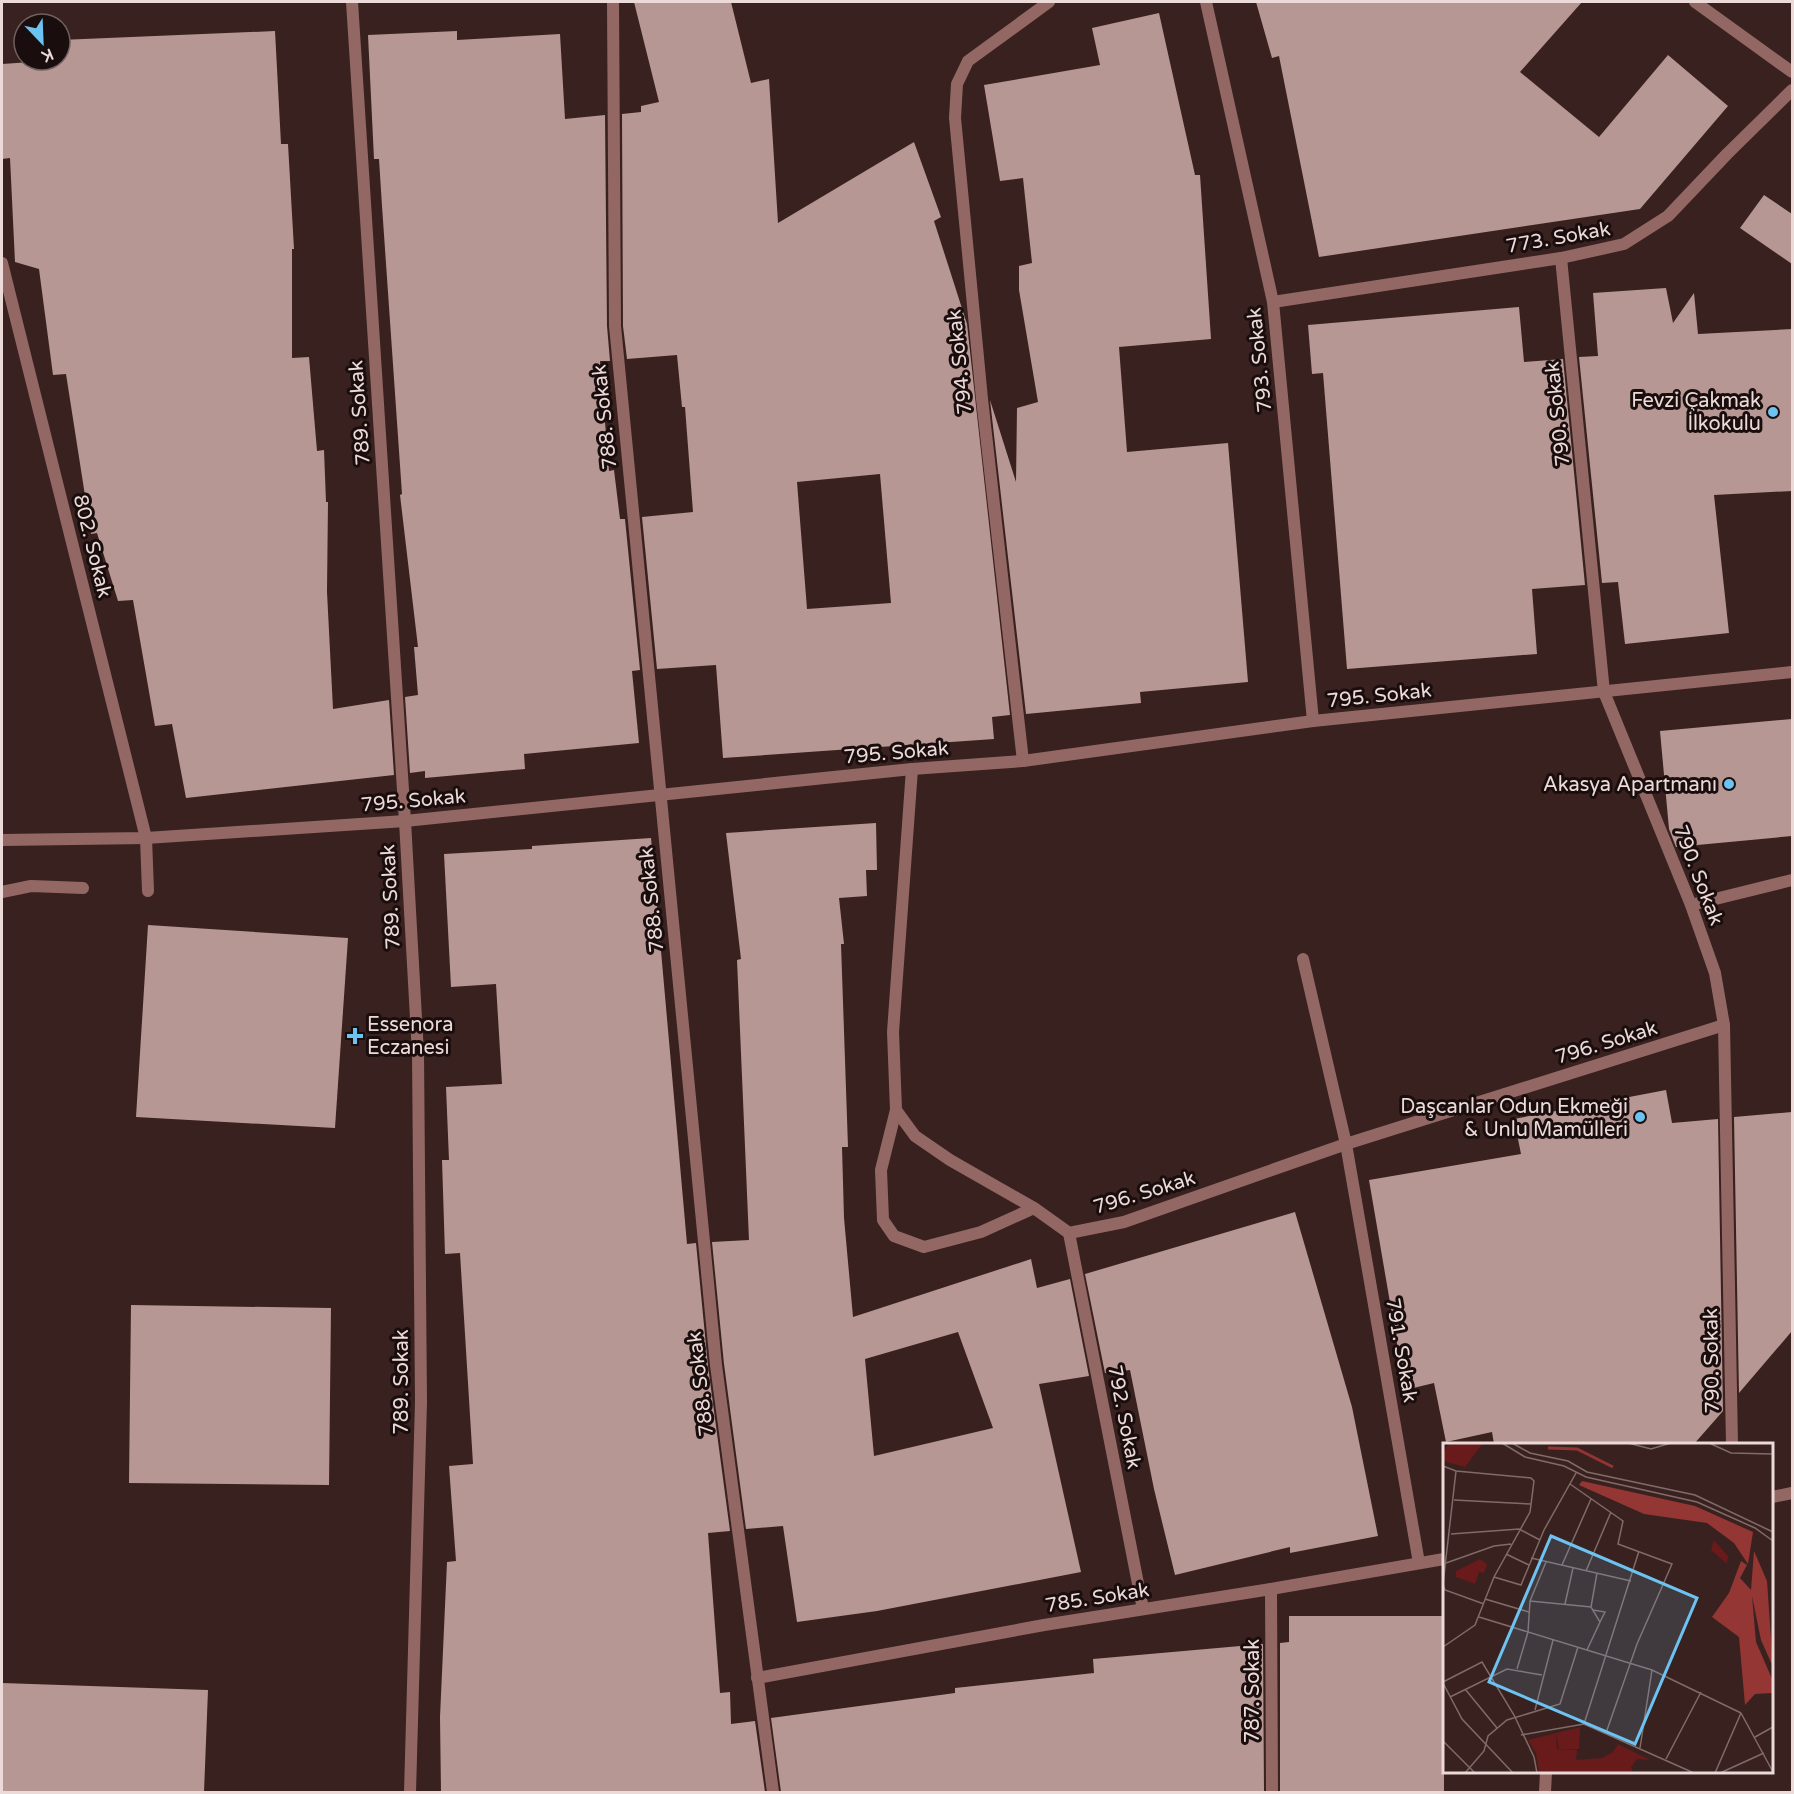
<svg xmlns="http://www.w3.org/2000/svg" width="1794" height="1794" font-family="'Varela Round',sans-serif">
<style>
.building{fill:#b79793;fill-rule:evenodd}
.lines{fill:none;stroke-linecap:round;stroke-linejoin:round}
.lane{stroke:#936864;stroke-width:12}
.street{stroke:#936864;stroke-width:12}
.poi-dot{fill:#6cc3f2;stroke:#190e0d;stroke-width:2}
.labels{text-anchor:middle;stroke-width:6;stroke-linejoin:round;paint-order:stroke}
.street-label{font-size:20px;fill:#ebdad8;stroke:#190e0d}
.poi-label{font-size:20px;fill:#ebdad8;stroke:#190e0d;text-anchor:end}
.inset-river{fill:none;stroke:#913532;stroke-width:3}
.inset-road{fill:none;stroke:#806b69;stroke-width:1.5}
.view{fill:#6cc3f2;fill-opacity:0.15;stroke:#6cc3f2;stroke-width:3}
.inset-edge{fill:none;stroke:#ebdad8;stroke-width:3}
</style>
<rect width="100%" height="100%" fill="#39211f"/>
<g class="building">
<path d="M634,2H731L751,83L769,79L778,223L914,142L941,217L934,221L967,324L1010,715L992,717L994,739L723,758L716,665L657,669L642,517L693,512L685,407H682L677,355L627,359L623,326L622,114L641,112V106L659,102ZM880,474L891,603L807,609L797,482Z"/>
<polygon points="1256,2 1582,2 1520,72 1599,137 1668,55 1728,106 1640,209 1319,257 1279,56 1272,58"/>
<polygon points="1159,13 1195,175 1200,175 1211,339 1119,347 1127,452 1228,443 1248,682 1140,692 1141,703 1026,714 990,400 1016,482 1017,408 1038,402 1019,290 1019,266 1032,263 1023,178 1000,181 984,85 1100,65 1092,28"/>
<polygon points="275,31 281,144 288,144 294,249 292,249 292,358 309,357 317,451 324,450 326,502 328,502 327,592 333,709 389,700 394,775 186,798 172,724 155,726 133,600 118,601 97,533 91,534 66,374 53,375 39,269 15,262 10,158 2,159 2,64 60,60 60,40"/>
<polygon points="457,31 457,40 560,34 565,119 605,115 607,326 610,361 600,361 609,471 614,470 620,519 625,519 640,670 632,671 639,743 524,754 525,769 425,778 425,771 410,773 405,697 418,695 414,647 418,647 400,495 402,494 382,206 379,159 374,159 368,35"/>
<polygon points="1764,195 1792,214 1792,264 1740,228"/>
<polygon points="1666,288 1673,323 1694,293 1698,334 1792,329 1792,491 1714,495 1729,633 1625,644 1618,582 1602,583 1579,357 1598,356 1593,293"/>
<polygon points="1519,307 1524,362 1563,359 1585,585 1532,589 1537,654 1347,669 1323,373 1312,374 1308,325"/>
<polygon points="1792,719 1792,836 1676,847 1669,829 1660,731"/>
<path d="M876,823L877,870H866L867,896L839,898L844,944H841L848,1147H842L844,1218L853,1317L1031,1259L1037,1288L1070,1279L1089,1376L1039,1384L1081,1572L877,1611L797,1622L783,1526L746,1529L724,1364L712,1242L749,1240L737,960L741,959L726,833ZM958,1332L993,1428L874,1456L865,1359Z"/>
<polygon points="651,838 687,1244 696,1243 708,1366 730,1531 708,1533 720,1693 730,1692 731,1724 755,1721 765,1792 441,1792 440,1717 447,1562 456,1561 449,1466 473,1464 460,1253 445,1254 442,1160 449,1160 446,1087 502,1084 496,984 451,987 444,854 532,849 532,846"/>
<polygon points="148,925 348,938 335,1128 136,1117"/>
<polygon points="1666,1090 1672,1123 1718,1119 1723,1411 1694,1444 1494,1444 1492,1432 1446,1442 1434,1383 1405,1390 1369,1180 1521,1154 1514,1119"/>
<polygon points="1792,1112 1792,1331 1739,1393 1734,1117"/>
<polygon points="1295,1212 1352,1407 1378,1536 1290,1553 1290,1547 1175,1575 1154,1489 1130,1370 1105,1373 1085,1274"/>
<polygon points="131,1305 331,1308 329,1485 129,1483"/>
<polygon points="1289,1616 1444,1616 1444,1792 1280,1792 1280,1643 1289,1642"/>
<polygon points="1263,1644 1264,1792 781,1792 771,1718 955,1693 955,1688 1094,1673 1093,1659"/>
<polygon points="2,1683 208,1690 204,1792 2,1792"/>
</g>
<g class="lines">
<g class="lane">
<polyline points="146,838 148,891"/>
<polyline points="2,892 31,886 83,888"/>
<polyline points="1303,959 1346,1144"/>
</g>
<g class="street">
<polyline points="352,2 405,821 418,1054 421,1402 410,1792"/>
<polyline points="613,2 615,326 716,1365 773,1792"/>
<polyline points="1206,2 1273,302 1313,721"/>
<polyline points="1695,2 1792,72"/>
<polyline points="1561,258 1604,692 1691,905 1715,973 1724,1025 1732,1444"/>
<polyline points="2,263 146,838"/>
<polyline points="1273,302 1561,258 1624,244 1668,216 1727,154 1792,90"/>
<polyline points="1023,761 982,399 955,118 957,84 968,61 1049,2"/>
<polyline points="912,769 893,1032 896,1110 915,1136 950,1160 1034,1208 1069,1233 1124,1222 1346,1144 1724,1025"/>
<polyline points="2,840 146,838 405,821 912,769 1023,761 1313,721 1792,672"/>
<polyline points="1691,905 1792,880"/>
<polyline points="896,1110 881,1170 883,1220 894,1236 924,1247 981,1232 1034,1208"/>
<polyline points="1346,1144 1419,1563"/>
<polyline points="1069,1233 1143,1609"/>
<polyline points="1772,1497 1792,1493"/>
<polyline points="1271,1589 1272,1792"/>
<polyline points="757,1678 1044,1625 1271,1589 1444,1559"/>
<polyline points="1545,1792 1546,1772"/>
</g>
</g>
<g class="poi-dot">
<circle cx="1773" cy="412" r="6"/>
<circle cx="1729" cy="784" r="6"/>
<path d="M352 1027h6v6h6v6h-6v6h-6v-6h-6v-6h6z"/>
<circle cx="1640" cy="1117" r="6"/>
</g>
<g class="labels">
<g class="street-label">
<text transform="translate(1558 237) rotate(-10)" y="7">773. Sokak</text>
<text transform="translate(1259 360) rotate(-96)" y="7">793. Sokak</text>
<text transform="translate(959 362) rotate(-96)" y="7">794. Sokak</text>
<text transform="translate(359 413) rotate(-94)" y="7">789. Sokak</text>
<text transform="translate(1557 414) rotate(-96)" y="7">790. Sokak</text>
<text transform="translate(604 417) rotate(-96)" y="7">788. Sokak</text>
<text transform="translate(93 546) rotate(76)" y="7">802. Sokak</text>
<text transform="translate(1379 695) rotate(-6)" y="7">795. Sokak</text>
<text transform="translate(896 752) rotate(-5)" y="7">795. Sokak</text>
<text transform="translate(413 800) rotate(-5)" y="7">795. Sokak</text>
<text transform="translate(1699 875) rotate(69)" y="7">790. Sokak</text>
<text transform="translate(390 897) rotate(-93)" y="7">789. Sokak</text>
<text transform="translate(651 900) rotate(-96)" y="7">788. Sokak</text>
<text transform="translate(1606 1042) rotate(-17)" y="7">796. Sokak</text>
<text transform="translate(1144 1192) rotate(-17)" y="7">796. Sokak</text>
<text transform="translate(1402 1350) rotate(80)" y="7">791. Sokak</text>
<text transform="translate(1711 1361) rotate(-91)" y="7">790. Sokak</text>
<text transform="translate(401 1382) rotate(-90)" y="7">789. Sokak</text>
<text transform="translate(700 1384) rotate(-97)" y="7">788. Sokak</text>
<text transform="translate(1125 1417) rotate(79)" y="7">792. Sokak</text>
<text transform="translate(1097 1597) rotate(-9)" y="7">785. Sokak</text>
<text transform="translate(1252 1691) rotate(-90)" y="7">787. Sokak</text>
</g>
<g class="poi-label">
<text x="1761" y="407">Fevzi Çakmak<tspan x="1761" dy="23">İlkokulu</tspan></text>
<text x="1717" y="791">Akasya Apartmanı</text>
<text x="367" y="1031" text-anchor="start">Essenora<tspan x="367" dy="23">Eczanesi</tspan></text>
<text x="1628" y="1113">Daşcanlar Odun Ekmeği<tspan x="1628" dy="23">&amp; Unlu Mamülleri</tspan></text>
</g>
</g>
<g transform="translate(1443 1443)">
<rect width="330" height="330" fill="#39211f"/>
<path d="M7,0H40L22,24L0,18V9ZM271,97L285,113L284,121L268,107ZM37,116L44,121L41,130L36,129L32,141L13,134V128ZM137,284L136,306H116L113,291L114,306L134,307L133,317L159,315L170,309L175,301L207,317L194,316L188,324L190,330H96L93,310L85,297Z" fill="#691a1a"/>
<path d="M139,38L252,63L310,89L305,121L291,100L264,80L201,71L136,42ZM311,108L324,138L330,224L318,197L309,153L313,199L330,238V250L312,251L302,262L296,194L269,174L286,150L298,118L304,122L297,135L308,147Z" fill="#933634"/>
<path class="inset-river" d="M105,5L134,6L170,24"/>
<path class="inset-road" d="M59,0L82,14L121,23L143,34L254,59L312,85L330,98M69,0L87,10L125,18L144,29L252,52L330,89M185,0L208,6L228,0M266,0L288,10L330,11M0,23L13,28L88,35L91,38L87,69L51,134L32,182L0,204M127,41L180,78L175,101L229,121L194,201L163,290M11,57L88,61M8,91L76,86L97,97M63,111L86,122M88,115L188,138M3,120L51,103L68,101M119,122L148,56M143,128L168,69M51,134L78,142L101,87L133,30M0,141L13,28M0,142L2,147L41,161M42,156L86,169M87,158L148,164L157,179L144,207M122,161L130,125M148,164L154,130M150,167L162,169L157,179M36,174L209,227L298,270M74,226L85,189L87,158L103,119M0,239L39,219L71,272L91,314L94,330M0,240L19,276L70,330M22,246L54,285M7,254L64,226L99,232M92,267L110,197M298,270L330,329M141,281L196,108M78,292L141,281L251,330M312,294L330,284M0,298L32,330M197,305L209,227M223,316L258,249M22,330L41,308L45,293L64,277L117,261L135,204M272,330L298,270M277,330L321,310"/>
<path class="view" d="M108,93L254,155L192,301L46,239Z"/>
<rect width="330" height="330" class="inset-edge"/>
</g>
<rect width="1794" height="1794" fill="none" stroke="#ebdad8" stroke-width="6"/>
<g transform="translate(42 42) rotate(157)"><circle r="28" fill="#190e0d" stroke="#6d605e" stroke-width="1.5"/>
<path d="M0-4.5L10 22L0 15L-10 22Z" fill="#6cc3f2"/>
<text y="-9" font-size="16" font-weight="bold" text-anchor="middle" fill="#ebdad8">K</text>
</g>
</svg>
